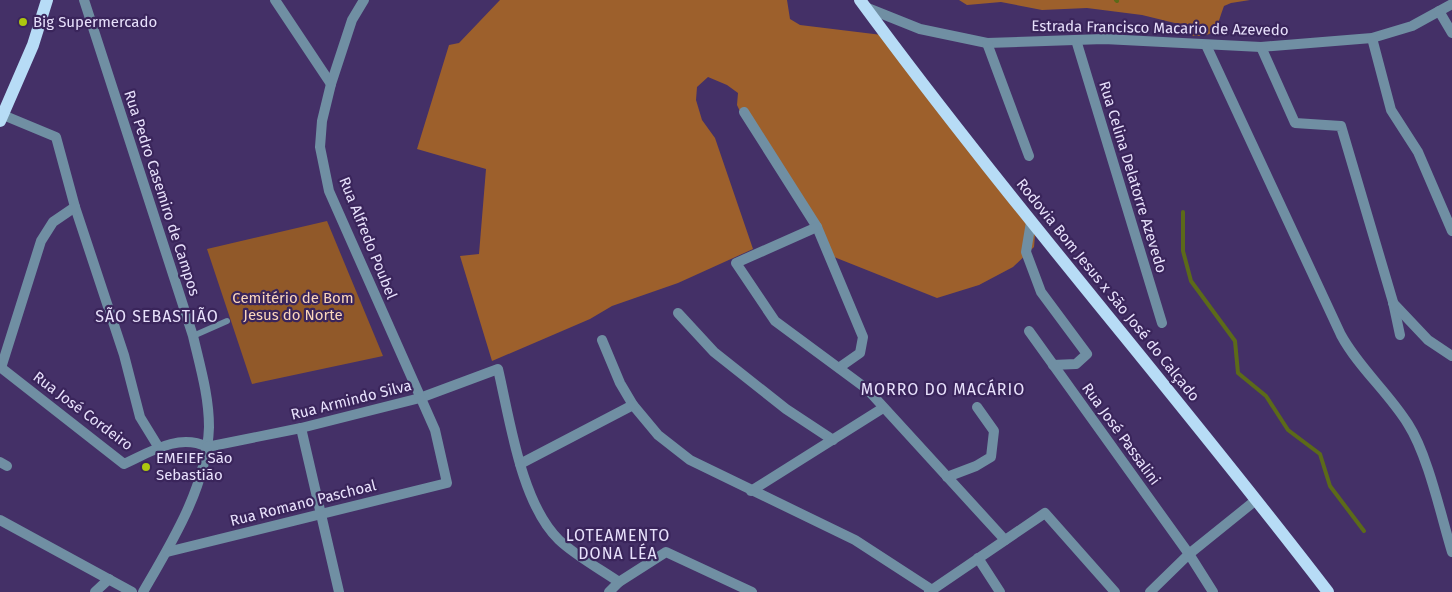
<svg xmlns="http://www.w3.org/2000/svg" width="1452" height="592" font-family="'Fira Sans',sans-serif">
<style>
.green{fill:#915929}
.forest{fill:#9d602c}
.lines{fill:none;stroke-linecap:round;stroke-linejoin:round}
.stream{stroke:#5c6a19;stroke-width:4}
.service{stroke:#708fa3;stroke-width:6}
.minor{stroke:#708fa3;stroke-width:10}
.primary{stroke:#b7dcf6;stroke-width:12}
.poi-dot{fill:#adc60e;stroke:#3a255b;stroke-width:2}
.labels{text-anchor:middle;stroke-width:4.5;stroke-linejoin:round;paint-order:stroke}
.poi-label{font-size:15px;fill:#e8e1fc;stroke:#3a255b;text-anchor:start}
.street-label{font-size:15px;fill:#e8e1fc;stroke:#3a255b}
.park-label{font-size:15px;fill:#fad6bb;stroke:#3a255b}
.neighbourhood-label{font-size:16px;letter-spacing:1px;fill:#e8e1fc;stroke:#3a255b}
</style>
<rect width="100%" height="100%" fill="#443067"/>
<polygon class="green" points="327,221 383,356 252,384 207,249"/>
<g class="forest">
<polygon points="500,0 787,0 790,19 800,25 882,35 1035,235 1034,247 1013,267 979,285 937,298 829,255 806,213 745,122 737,105 738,93 727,85 708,77 697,87 696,100 702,120 715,138 753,249 678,283 612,306 590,319 492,361 460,256 479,254 486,169 417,149 449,45 459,43"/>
<path d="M959,0H1250L1231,3L1224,6C1216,27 1218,37 1193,36L1183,25L1142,15L1087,8L1042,10L1001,2L967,5Z"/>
</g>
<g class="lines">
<g class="stream">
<polyline points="1116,0 1117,1"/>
<polyline points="1183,212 1183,251 1191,281 1235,341 1238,373 1266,396 1288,430 1320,454 1330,486 1364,531"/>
</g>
<polyline class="service" points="193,336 227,321"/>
<g class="minor">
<path d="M84,0L193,336C200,366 209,396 209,427C207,486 172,542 143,592"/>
<polyline points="275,0 331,84"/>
<polyline points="865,7 920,29 987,43 1104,39 1261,47 1372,38 1412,26 1452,4"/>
<polyline points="1439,11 1452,33"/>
<polyline points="1372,38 1391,110 1418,152 1452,231"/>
<polyline points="1076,40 1162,323"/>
<polyline points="987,43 1029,156"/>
<path d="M1206,45L1341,335C1359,368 1388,392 1408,424C1428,455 1441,516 1452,552"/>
<polyline points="1261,47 1295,123 1341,126 1393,302 1400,335"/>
<polyline points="744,112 817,227 863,337 860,353 840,367"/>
<polyline points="3,115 56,137 75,207 124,355 140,417 159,448"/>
<polyline points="1031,222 1026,252 1041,292 1087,354 1076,364 1053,365"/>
<polyline points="817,227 736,263 775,321 867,389 1005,540"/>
<polyline points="1393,303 1428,340 1452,356"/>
<polyline points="678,313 714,352 786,409 833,440"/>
<polyline points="1029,331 1189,554 1213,592"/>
<polyline points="602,340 620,383 633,405 658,435 690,460 855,540 932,590"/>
<path d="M0,367L124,464C150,452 179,433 207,447"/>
<polyline points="1,368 41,241 53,222 75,207"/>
<polyline points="301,428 339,592"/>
<path d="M207,447L301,428L420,398L498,369C510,420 521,503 559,540C576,556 600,569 619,582"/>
<polyline points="0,462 7,466"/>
<polyline points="520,464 633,405"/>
<polyline points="947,477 976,466 991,457 994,431 977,407"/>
<polyline points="751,491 883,408"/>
<polyline points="0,520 132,592"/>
<polyline points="167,552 447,483 435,430 329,191 320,147 322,121 331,84 352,20 364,0"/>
<polyline points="978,558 1000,592"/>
<polyline points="95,592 109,579"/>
<polyline points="609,592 619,582 666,552 752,592"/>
<polyline points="929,592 1045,513 1115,592"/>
<polyline points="1150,592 1189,554 1256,500"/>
</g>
<g class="primary">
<path d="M860,0C1009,203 1175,392 1328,592"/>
<polyline points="0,121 33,45 47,0"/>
</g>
</g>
<g class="poi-dot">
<circle cx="23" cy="22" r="5"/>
<circle cx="146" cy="467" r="5"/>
</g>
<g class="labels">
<g class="poi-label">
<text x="33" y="27">Big Supermercado</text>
<text x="156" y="463">EMEIEF São<tspan x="156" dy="17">Sebastião</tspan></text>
</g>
<g class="street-label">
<text transform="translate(1160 28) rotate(1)" y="5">Estrada Francisco Macario de Azevedo</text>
<text transform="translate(1133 177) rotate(73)" y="5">Rua Celina Delatorre Azevedo</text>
<text transform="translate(162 193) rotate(72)" y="5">Rua Pedro Casemiro de Campos</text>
<text transform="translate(368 238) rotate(68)" y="5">Rua Alfredo Poubel</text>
<text transform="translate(1108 290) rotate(51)" y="5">Rodovia Bom Jesus x São José do Calçado</text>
<text transform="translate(351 400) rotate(-14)" y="5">Rua Armindo Silva</text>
<text transform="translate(83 411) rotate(37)" y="5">Rua José Cordeiro</text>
<text transform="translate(1121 434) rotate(54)" y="5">Rua José Passalini</text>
<text transform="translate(303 503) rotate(-14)" y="5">Rua Romano Paschoal</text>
</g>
<g class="park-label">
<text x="293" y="303">Cemitério de Bom<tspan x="293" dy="17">Jesus do Norte</tspan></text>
</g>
<g class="neighbourhood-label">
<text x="157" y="322">SÃO SEBASTIÃO</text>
<text x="943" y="395">MORRO DO MACÁRIO</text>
<text x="618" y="541">LOTEAMENTO<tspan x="618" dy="18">DONA LÉA</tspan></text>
</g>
</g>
</svg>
